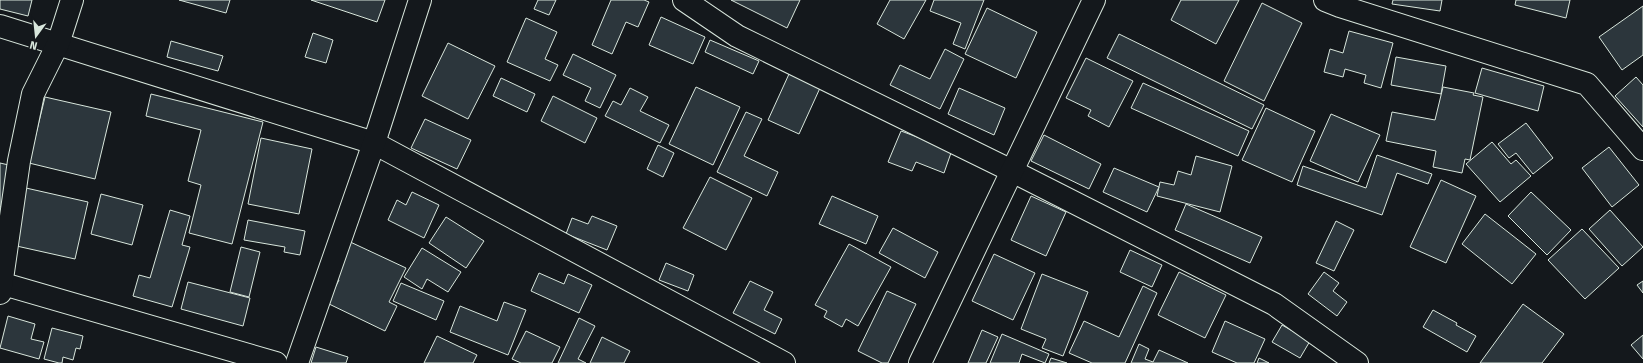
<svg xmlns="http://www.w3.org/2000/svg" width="1643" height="363" font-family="'Fira Sans',sans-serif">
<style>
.building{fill:#2c363c;stroke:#d8e6dc}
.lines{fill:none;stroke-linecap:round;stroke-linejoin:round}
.minor-casing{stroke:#d8e6dc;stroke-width:24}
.minor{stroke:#14181c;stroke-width:22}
</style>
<rect width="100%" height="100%" fill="#14181c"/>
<g class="building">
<polygon points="0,0 32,0 28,16 0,9"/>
<polygon points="179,0 230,0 226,13"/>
<polygon points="311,0 385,0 377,22"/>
<polygon points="538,0 556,0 549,15 534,9"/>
<polygon points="611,0 644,0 649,2 638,27 626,22 612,54 592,45"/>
<polygon points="731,0 800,0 787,28"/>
<polygon points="890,0 926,0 904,39 877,24"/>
<polygon points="934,0 984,0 965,49 953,44 961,23 930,11"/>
<polygon points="1181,0 1239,0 1216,44 1171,20"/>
<polygon points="1393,0 1442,0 1440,11 1392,4"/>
<polygon points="1516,0 1570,0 1566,18 1515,5"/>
<polygon points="1262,3 1302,23 1264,101 1224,81"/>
<polygon points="1643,6 1643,55 1622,70 1599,37"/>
<polygon points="987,8 1037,32 1016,78 965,54"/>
<polygon points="661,17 705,37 693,64 649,45"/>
<polygon points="526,18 557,32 545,59 558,65 550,81 507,62"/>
<polygon points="1349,31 1393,43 1381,88 1364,83 1366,75 1345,69 1343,77 1324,72 1330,49 1343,53"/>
<polygon points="313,33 333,40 326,63 305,57"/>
<polygon points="1119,34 1264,105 1252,129 1107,58"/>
<polygon points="710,40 759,61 753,74 705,52"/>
<polygon points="171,41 223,56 218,71 167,57"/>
<polygon points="448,43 495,66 468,119 422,96"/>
<polygon points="945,49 964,59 940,109 890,85 900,65 930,79"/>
<polygon points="573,54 616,75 600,108 585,101 591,88 563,75"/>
<polygon points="1396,57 1446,66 1441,94 1391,85"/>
<polygon points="1086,58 1133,81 1109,127 1088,116 1091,110 1066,98"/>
<polygon points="1482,68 1544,86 1538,111 1475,93"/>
<polygon points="789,74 820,88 799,134 768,120"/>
<polygon points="1636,77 1643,85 1643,127 1615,96"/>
<polygon points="501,78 535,94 527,112 493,96"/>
<polygon points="1143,83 1249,131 1238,156 1131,108"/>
<polygon points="696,87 740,107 713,165 669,144"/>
<polygon points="1443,87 1474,93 1473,95 1483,97 1470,160 1465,159 1462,173 1433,167 1436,151 1386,141 1392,112 1435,120"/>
<polygon points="630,88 648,97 640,111 669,125 660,143 605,116 613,101 621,105"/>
<polygon points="959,88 1005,108 994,135 948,114"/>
<polygon points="151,94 263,122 232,244 189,233 201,185 188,181 201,130 146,116"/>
<polygon points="553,96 597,118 585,143 541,121"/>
<polygon points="45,97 111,112 95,179 29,163"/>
<polygon points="1266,108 1315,131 1292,182 1242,160"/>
<polygon points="746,112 762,119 744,156 778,172 767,196 717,172"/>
<polygon points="1331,114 1380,135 1358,182 1310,161"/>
<polygon points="425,119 471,140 457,169 411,148"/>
<polygon points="1526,123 1553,158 1533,174 1516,153 1509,158 1498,144"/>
<polygon points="901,131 952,150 944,173 916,162 912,171 888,162"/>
<polygon points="1044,135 1101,164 1089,189 1031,161"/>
<polygon points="261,138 312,149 299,214 248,204"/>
<polygon points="1492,142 1511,164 1516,160 1531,176 1500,202 1466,164"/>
<polygon points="658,145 674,153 663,177 647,169"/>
<polygon points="1609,147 1639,185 1612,207 1582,168"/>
<polygon points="1377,155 1432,174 1428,184 1397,173 1382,215 1297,185 1303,166 1366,188"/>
<polygon points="1196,156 1232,166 1220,212 1157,196 1160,182 1174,185 1178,171 1191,175"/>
<polygon points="0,163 13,166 3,207 0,207"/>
<polygon points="1114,168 1159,187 1147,212 1103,192"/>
<polygon points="710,177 752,198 726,250 683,228"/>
<polygon points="1441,180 1476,196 1446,263 1410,247"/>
<polygon points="26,188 88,202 75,259 12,245"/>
<polygon points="412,192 439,205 424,238 388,220 397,200 406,205"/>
<polygon points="1531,192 1571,230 1547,255 1508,216"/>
<polygon points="101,194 143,205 132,245 91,234"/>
<polygon points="832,196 878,216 866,244 819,224"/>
<polygon points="1031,196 1066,212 1046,256 1011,240"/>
<polygon points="1186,204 1262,237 1250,263 1175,230"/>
<polygon points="170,210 190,216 182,245 190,247 172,307 133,296 139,275 150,278"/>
<polygon points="1610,210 1643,247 1622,266 1589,229"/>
<polygon points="1485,214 1536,254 1512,284 1462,244"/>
<polygon points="592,216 617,226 607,250 566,234 572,218 588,224"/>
<polygon points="446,217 484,241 466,268 429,243"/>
<polygon points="248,220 305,231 300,255 284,252 285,247 244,240"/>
<polygon points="1336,221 1354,230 1334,271 1316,263"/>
<polygon points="893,228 938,252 925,278 879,253"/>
<polygon points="1582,229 1619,268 1585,299 1548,260"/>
<polygon points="346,240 406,268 389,302 397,306 385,331 327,303 339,280 329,275"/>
<polygon points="849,244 891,267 858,326 846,319 842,327 824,317 827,311 815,305"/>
<polygon points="241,247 260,252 249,297 230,292"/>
<polygon points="422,248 461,272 448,292 427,279 422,289 404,277"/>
<polygon points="1130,250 1162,265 1152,287 1120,272"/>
<polygon points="994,254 1035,273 1013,320 972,301"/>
<polygon points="666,263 694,275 688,291 659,280"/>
<polygon points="1179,272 1226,295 1205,338 1158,315"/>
<polygon points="1324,272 1339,283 1333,291 1347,302 1337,316 1308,294"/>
<polygon points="539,273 564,284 568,274 592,285 579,313 531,291"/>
<polygon points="1042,274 1088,292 1063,356 1042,348 1046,339 1021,329"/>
<polygon points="750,281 773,292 764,310 782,319 775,334 733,313"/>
<polygon points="1643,281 1643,293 1637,285"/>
<polygon points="188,282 250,298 243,326 181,309"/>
<polygon points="401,283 444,301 436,320 393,301"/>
<polygon points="1143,286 1157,293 1125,363 1092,363 1069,353 1084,321 1119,337"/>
<polygon points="887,291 916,304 888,363 882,363 858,351"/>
<polygon points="504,302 526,310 508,355 450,332 460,306 497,321"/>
<polygon points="1523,304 1564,334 1542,363 1480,363"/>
<polygon points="1433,310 1457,323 1456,325 1476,336 1467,352 1423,327"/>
<polygon points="8,316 35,324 31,339 44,342 39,359 0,348"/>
<polygon points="579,318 595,326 578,359 586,363 558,363"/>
<polygon points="1225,321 1265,339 1254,363 1237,363 1212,352"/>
<polygon points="1282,325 1310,341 1300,358 1272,342"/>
<polygon points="52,328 83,336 80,349 76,348 73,360 63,357 62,363 59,363 44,359"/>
<polygon points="982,330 998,337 986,363 968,363"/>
<polygon points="526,331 560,347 552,363 521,363 512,359"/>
<polygon points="1002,334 1049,354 1045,363 1022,354 1019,363 990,363"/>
<polygon points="1643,335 1643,359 1631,345"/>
<polygon points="437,336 477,355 473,363 424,363"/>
<polygon points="602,337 630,351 624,363 590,363"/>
<polygon points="1139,344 1149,349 1145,359 1153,362 1159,350 1188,363 1131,363"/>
<polygon points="316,347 348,357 346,363 311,363"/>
<polygon points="1051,358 1067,363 1049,363"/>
<polygon points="1259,358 1269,363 1257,363"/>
</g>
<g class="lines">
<defs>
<g id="minor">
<polyline points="684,0 737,36 1012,171 1274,304 1357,363"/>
<polyline points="1325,0 1340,6 1587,84 1643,149"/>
<polyline points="0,26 374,143 784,363"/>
<polyline points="0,283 276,363"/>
<polyline points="0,293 19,161 33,94 58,44 72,0"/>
<polyline points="297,363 374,143 420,0"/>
<polyline points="920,363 1094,0"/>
</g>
</defs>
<use href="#minor" class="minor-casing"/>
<use href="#minor" class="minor"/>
</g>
<g transform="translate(36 36) rotate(195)" stroke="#14181c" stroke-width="3" paint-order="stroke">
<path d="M0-3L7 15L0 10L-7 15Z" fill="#d8e6dc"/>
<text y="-6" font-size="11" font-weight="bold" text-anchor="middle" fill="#d8e6dc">N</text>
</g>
</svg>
